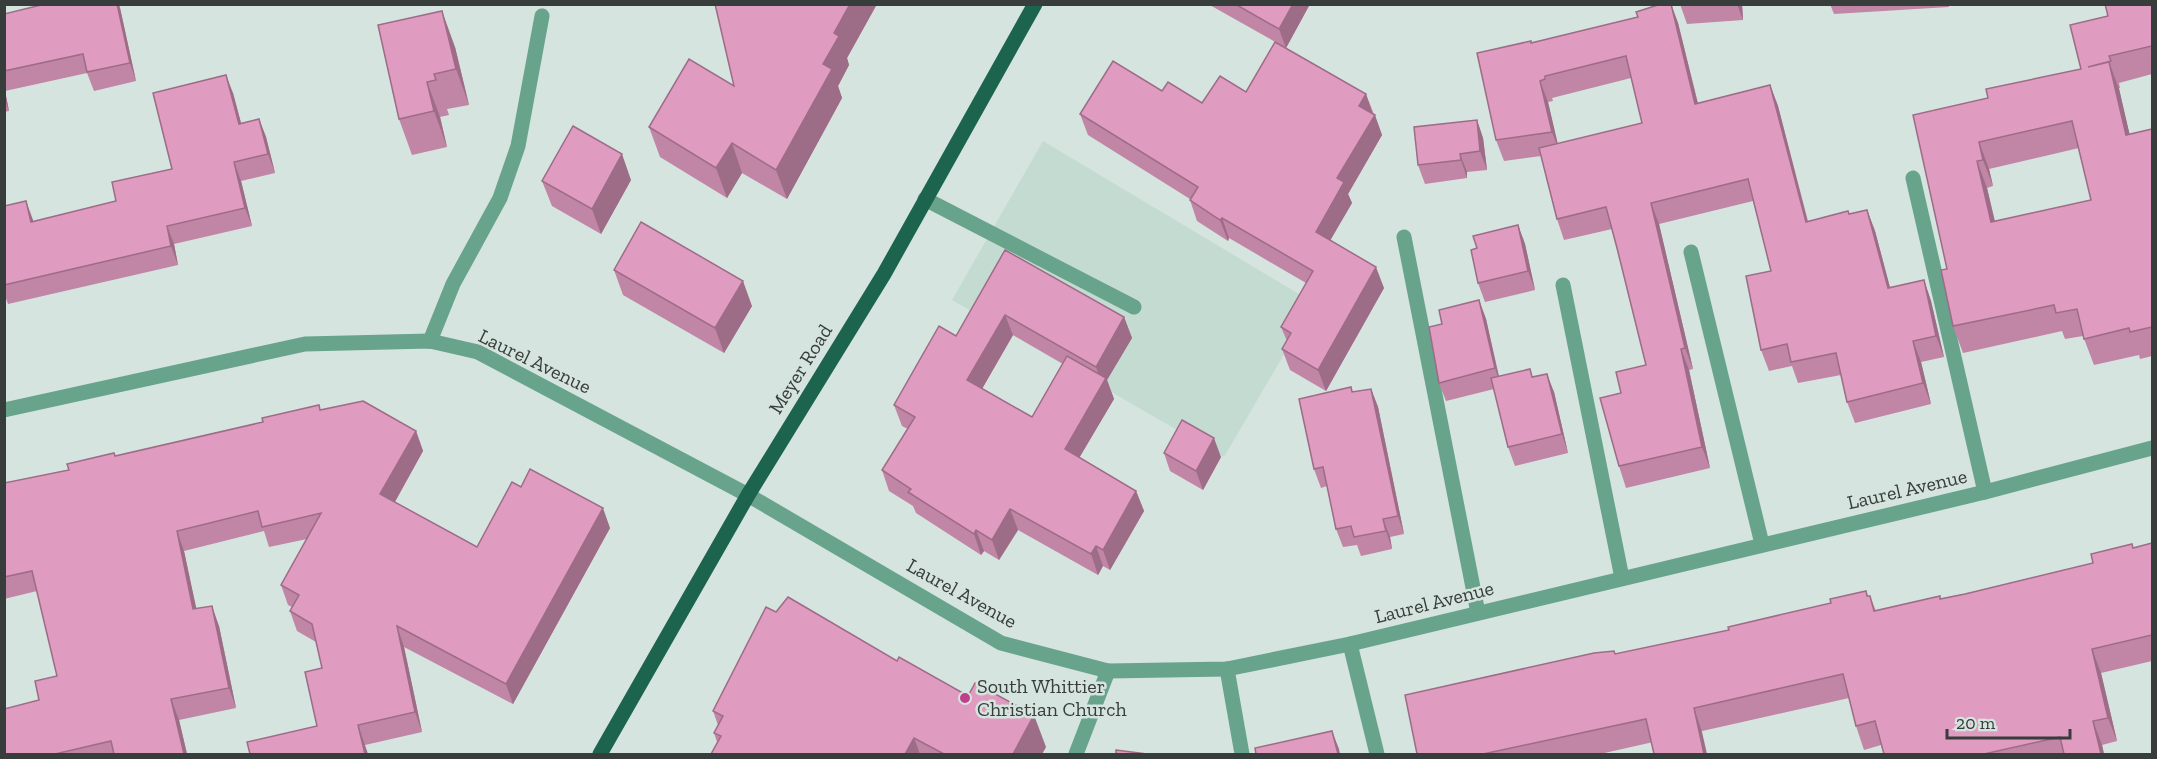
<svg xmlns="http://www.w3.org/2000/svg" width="2157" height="759" font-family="'Zilla Slab',serif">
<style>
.built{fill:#c4dbd1}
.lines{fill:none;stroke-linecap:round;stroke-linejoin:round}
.minor{stroke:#68a38c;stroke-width:15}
.major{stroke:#1d644e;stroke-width:15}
.wall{fill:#c185a5;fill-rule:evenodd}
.shaded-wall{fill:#9d6c86}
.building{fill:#e09bc0;stroke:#9d6c86;stroke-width:1.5;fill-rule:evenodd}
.poi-dot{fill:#be408d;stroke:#d5e4de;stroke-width:2}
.labels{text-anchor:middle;stroke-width:5;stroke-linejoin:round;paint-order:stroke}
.street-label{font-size:20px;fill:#373d3a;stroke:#d5e4de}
.poi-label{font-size:20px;fill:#373d3a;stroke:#d5e4de;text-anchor:start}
</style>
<rect width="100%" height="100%" fill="#d5e4de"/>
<polygon class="built" points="1043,141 1314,303 1224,457 952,300"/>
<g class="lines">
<g class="minor">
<polyline points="1913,178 1985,492"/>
<polyline points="925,199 1134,307"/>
<polyline points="1404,237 1478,613"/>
<polyline points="1691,252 1762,544"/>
<polyline points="1563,285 1622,578"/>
<polyline points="430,341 453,284 500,198 518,146 542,16"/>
<polyline points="4,410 305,344 430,341 478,352 748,495 1001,643 1108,671 1227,669 1350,644 1985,492 2152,448"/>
<polyline points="1350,644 1377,754"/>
<polyline points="1227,669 1242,754"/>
<polyline points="1076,754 1108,671"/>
</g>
<polyline class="major" points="600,754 748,495 884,274 1035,4"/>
</g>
<g class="wall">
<polygon points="715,4 877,4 847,58 849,65 838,86 842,98 787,199 742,173 727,198 660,157 649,127 734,86"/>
<polygon points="1208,4 1310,4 1286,48"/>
<path d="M1671,4L1678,23L1698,103L1770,85L1778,106L1808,221L1850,214L1867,210L1875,231L1890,288L1924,280L1931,301L1944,357L1921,362L1931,404L1855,423L1847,402L1841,375L1798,383L1792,366L1769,371L1761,350L1771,271L1753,201L1659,224L1693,369L1689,370L1710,468L1626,488L1619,466L1621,393L1646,365L1612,229L1564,240L1557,219L1541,156L1504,161L1496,140L1532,43L1638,17ZM1631,78L1642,123L1557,144L1548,102L1553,101L1552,98Z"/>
<polygon points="1680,4 1742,4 1743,20 1687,24"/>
<polygon points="1830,4 1948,4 1949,7 1834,14"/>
<path d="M2152,4V74L2119,83L2120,88H2119L2129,134L2152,129V356L2140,359L2139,355L2094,365L2083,336L2065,339L2062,331L1963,353L1953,326L1947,269L1988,98L2081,69L2108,16ZM2079,148L2091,200L1995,221L1987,188L1993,186L1989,169Z"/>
<polygon points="120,8 136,81 94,91 87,73 5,91 9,111 4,112 4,14"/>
<polygon points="378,25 455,47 469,105 447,109 449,115 440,117 447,147 412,155 399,119"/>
<polygon points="1162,91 1202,103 1246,92 1366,94 1382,135 1348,194 1352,203 1330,240 1384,288 1326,391 1290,370 1282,349 1287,341 1281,327 1306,283 1229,238 1228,241 1197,221 1190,200 1190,199 1088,135 1080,114"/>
<polygon points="233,93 241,123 259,119 266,137 275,173 241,181 252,226 174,244 178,265 8,304 4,293 4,206 34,222 116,201 172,169"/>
<polygon points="1477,120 1483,138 1487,170 1467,172 1467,178 1425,184 1418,165"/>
<polygon points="631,180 601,234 552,206 542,181"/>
<polygon points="1518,225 1525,244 1535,290 1485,302 1478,283 1477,248"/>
<path d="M1005,250L1124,317L1132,338L1107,380L1114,399L1079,458L1136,491L1144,511L1110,570L1103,566L1098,575L1018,530L999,560L984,551L981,555L916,513L913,506L889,491L882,470L908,429L902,426L894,405L956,336ZM1013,335L1063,364L1032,417L982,389Z"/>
<polygon points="614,270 752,306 724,353 623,295"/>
<polygon points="1479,300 1486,319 1499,376 1533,377 1554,392 1568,453 1515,466 1508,447 1494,389 1446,401 1439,383 1442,324"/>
<polygon points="1351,387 1353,392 1371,389 1378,407 1404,534 1390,537 1392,549 1361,556 1357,545 1343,547 1336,529 1327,486 1321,488 1314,469"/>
<polygon points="321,410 416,431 423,451 395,502 477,547 521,487 610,528 513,704 404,647 422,732 365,745 317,726 322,668 316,642 297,631 290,611 292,607 288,605 281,585 307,539 269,547 264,531 184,551 196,609 219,626 236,708 179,720 187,754 4,754 39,700 57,676 37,591 4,599 4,483 69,470 115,456"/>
<polygon points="1164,453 1221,457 1203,490 1170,471"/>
<polygon points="2152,543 2152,661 2101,673 2117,741 2102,745 2104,754 1884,754 1881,745 1864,750 1856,726 1849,698 1600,754 1417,754 1616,654 1729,630 1831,603 1866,591 1868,596 1870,596 1876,611 1965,594 2093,563 2133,548"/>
<polygon points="713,711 1046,747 1042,754 711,754 717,742 714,733 718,725"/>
</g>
<g class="shaded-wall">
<polygon points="117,4 119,4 120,8 136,81 130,63"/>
<polygon points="850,4 877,4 847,58 849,65 838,86 842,98 787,199 776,170 823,64 834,33"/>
<polygon points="1293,4 1310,4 1286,48 1279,29"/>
<polygon points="1671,4 1678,23 1703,125 1695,104"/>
<polygon points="1737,4 1742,4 1743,20"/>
<polygon points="442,11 455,47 469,105 456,69"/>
<polygon points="2109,62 2119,89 2136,161 2126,135"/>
<polygon points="226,75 233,93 246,142 239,124"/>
<polygon points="1540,81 1548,102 1560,153 1552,132"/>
<polygon points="427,82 440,117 447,147 434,111"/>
<polygon points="1770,85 1778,106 1813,243 1806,222"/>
<polygon points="4,90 5,91 9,111 4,97"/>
<polygon points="1366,94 1373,115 1359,106"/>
<polygon points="1375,115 1382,135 1348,194 1352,203 1323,253 1316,232 1337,178"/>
<polygon points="259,119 266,137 275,173 268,154"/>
<polygon points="1477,120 1483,138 1487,170 1480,151"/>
<polygon points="1979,142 1989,169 1993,186 1983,160"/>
<polygon points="732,143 742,173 727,198 716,168"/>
<polygon points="622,154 631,180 601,234 592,209"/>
<polygon points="1460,154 1467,172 1467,178 1461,160"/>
<polygon points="1977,161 1987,188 2001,249 1991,222"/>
<polygon points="234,162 241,181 252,226 245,208"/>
<polygon points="26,201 33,220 38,241 31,222"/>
<polygon points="1651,203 1659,224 1693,369 1685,348"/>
<polygon points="1867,210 1875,231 1896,310 1888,288"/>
<polygon points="1222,218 1229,238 1228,241 1220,220"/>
<polygon points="1518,225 1525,244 1535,290 1528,271"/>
<polygon points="167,226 174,244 178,265 171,246"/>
<polygon points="1376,267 1384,288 1326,391 1318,370"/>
<polygon points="1924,280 1931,301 1944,357 1936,336"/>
<polygon points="743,281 752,306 724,353 715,328"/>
<polygon points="1479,300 1486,319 1501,387 1495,368"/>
<polygon points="1005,315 1013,335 975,401 967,380"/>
<polygon points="1124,317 1132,338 1107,380 1114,399 1072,470 1065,449 1102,385 1096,367"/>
<polygon points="1913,341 1921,362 1931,404 1923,383"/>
<polygon points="1681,349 1689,370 1710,468 1702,447"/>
<polygon points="1547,374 1554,392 1568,453 1562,434"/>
<polygon points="1371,389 1378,407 1404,534 1398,516"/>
<polygon points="416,431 423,451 388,514 380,494"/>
<polygon points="1214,438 1221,457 1203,490 1196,471"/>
<polygon points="1136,491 1144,511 1110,570 1103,550"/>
<polygon points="603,508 610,528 513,704 506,684"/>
<polygon points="1010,509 1018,530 999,560 992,540"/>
<polygon points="1383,519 1390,537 1392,549 1386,531"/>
<polygon points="976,530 984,551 981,555 974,534"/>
<polygon points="177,531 184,551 201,630 193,609"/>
<polygon points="1096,546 1103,566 1098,575 1091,554"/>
<polygon points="212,606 219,626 236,708 229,688"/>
<polygon points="397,626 404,647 422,732 415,712"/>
<polygon points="2092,649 2101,673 2117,741 2108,718"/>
<polygon points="171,699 179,720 187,754 184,754"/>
<polygon points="1694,708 1702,732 1707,754 1704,754"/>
<polygon points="1034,715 1046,747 1042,754 1013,754"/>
<polygon points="2093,721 2102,745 2104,754 2101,754"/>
<polygon points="358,725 365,745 368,754 365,754"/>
<polygon points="1332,731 1339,749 1340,754 1338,754"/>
<polygon points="914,738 920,754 905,754"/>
</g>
<g class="building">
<polygon points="45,4 117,4 130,63 87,72 83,54 4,71 4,14"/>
<polygon points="715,4 850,4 834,33 839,36 823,64 832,69 776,170 732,143 716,168 649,127 689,59 734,86"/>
<polygon points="1235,4 1293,4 1279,29"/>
<polygon points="1661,4 1671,4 1695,104 1770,85 1806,222 1848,211 1849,214 1867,210 1888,288 1924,280 1936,336 1913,341 1923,383 1847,402 1836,353 1791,362 1787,344 1761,350 1746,276 1771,271 1748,179 1651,203 1685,348 1681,349 1702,447 1619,466 1600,398 1621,393 1616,372 1646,365 1617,248 1606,207 1557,219 1539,148 1642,123 1626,56 1545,76 1545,79 1540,81 1552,132 1496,140 1477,53 1531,41 1531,43 1638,17 1636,12"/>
<path d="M2105,4H2152V46L2109,56L2111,61L2088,67L2109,62L2126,135L2152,129V327L2130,332L2129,328L2084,339L2077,309L2056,313L2054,305L1953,326L1941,270L1947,269L1913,115L1988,98L1986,89L2081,69L2070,25L2108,16ZM2072,121L2091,200L1991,222L1977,161L1983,160L1979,142Z"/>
<polygon points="442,11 456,69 434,74 436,80 427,82 434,111 399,119 378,25"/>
<polygon points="1275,42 1366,94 1359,106 1375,115 1337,178 1344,182 1316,232 1376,267 1318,370 1282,349 1291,333 1281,327 1313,271 1222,218 1220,220 1190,200 1198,187 1080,114 1113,61 1162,91 1168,82 1202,103 1220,76 1246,92"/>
<polygon points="226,75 239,124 259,119 268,154 234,162 245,208 167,226 171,246 4,285 4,206 26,201 31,222 116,201 112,182 172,169 153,93"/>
<polygon points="1477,120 1480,151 1460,154 1461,160 1418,165 1414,127"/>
<polygon points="573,126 622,154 592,209 542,181"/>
<polygon points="641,222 743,281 715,328 614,270"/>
<polygon points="1518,225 1528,271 1478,283 1471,250 1477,248 1473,236"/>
<polygon points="1005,250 1124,317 1096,367 1005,315 967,380 1032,417 1067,356 1106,378 1065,449 1136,491 1103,550 1096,546 1091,554 1010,509 992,540 976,530 974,534 908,492 911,489 882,470 915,417 894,405 939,326 956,336"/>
<polygon points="1479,300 1495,368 1439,383 1429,327 1442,324 1439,310"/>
<polygon points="1530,369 1532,377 1547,374 1562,434 1508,447 1491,378"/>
<polygon points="1351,387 1352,392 1371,389 1398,516 1383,519 1386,531 1354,537 1351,526 1336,529 1323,467 1314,469 1299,399"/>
<polygon points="363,401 416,431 380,494 477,547 512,482 521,487 530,469 603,508 506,684 397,626 415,712 358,725 365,754 250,754 247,742 317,726 305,672 322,668 312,624 290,611 299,595 281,585 321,513 262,527 258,511 177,531 193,609 212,606 229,688 171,699 184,754 114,754 111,741 55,754 4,754 4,709 39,700 35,681 57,676 32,571 4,577 4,483 69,470 67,464 114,453 115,456 263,422 262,418 319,405 320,410"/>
<polygon points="1182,420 1214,438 1196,471 1164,453"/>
<polygon points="2152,543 2152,635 2092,649 2108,718 2093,721 2101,754 2064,754 2060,737 1984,754 1884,754 1875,721 1856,726 1843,674 1694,708 1704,754 1654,754 1646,719 1483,754 1417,754 1405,695 1594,653 1614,651 1615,654 1729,630 1728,627 1831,603 1830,599 1866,591 1867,596 1870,596 1874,611 1940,596 1940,599 1965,594 2093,563 2091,554 2132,544 2133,548"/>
<polygon points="788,597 897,661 899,657 968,696 975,683 1034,715 1013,754 944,754 914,738 905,754 711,754 721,736 714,733 723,716 713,711 766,607 776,612"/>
<polygon points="1332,731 1338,754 1256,754 1255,748"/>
<polygon points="1116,750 1147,754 1116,754"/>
</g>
<circle class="poi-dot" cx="965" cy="698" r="6"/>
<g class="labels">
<g class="street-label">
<text transform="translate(535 361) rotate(26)" y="7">Laurel Avenue</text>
<text transform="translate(800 369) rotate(-58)" y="7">Meyer Road</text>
<text transform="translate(1907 489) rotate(-13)" y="7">Laurel Avenue</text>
<text transform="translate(962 593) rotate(29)" y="7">Laurel Avenue</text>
<text transform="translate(1434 602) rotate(-14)" y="7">Laurel Avenue</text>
</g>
<g class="poi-label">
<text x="977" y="693">South Whittier<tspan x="977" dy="23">Christian Church</tspan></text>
</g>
</g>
<rect width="2157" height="759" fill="none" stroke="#373d3a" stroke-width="12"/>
<path d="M1947 729v9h123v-9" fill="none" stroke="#373d3a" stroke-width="3"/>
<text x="1956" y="729" font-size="18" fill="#373d3a" stroke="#d5e4de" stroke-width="4.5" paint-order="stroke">20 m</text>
</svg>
